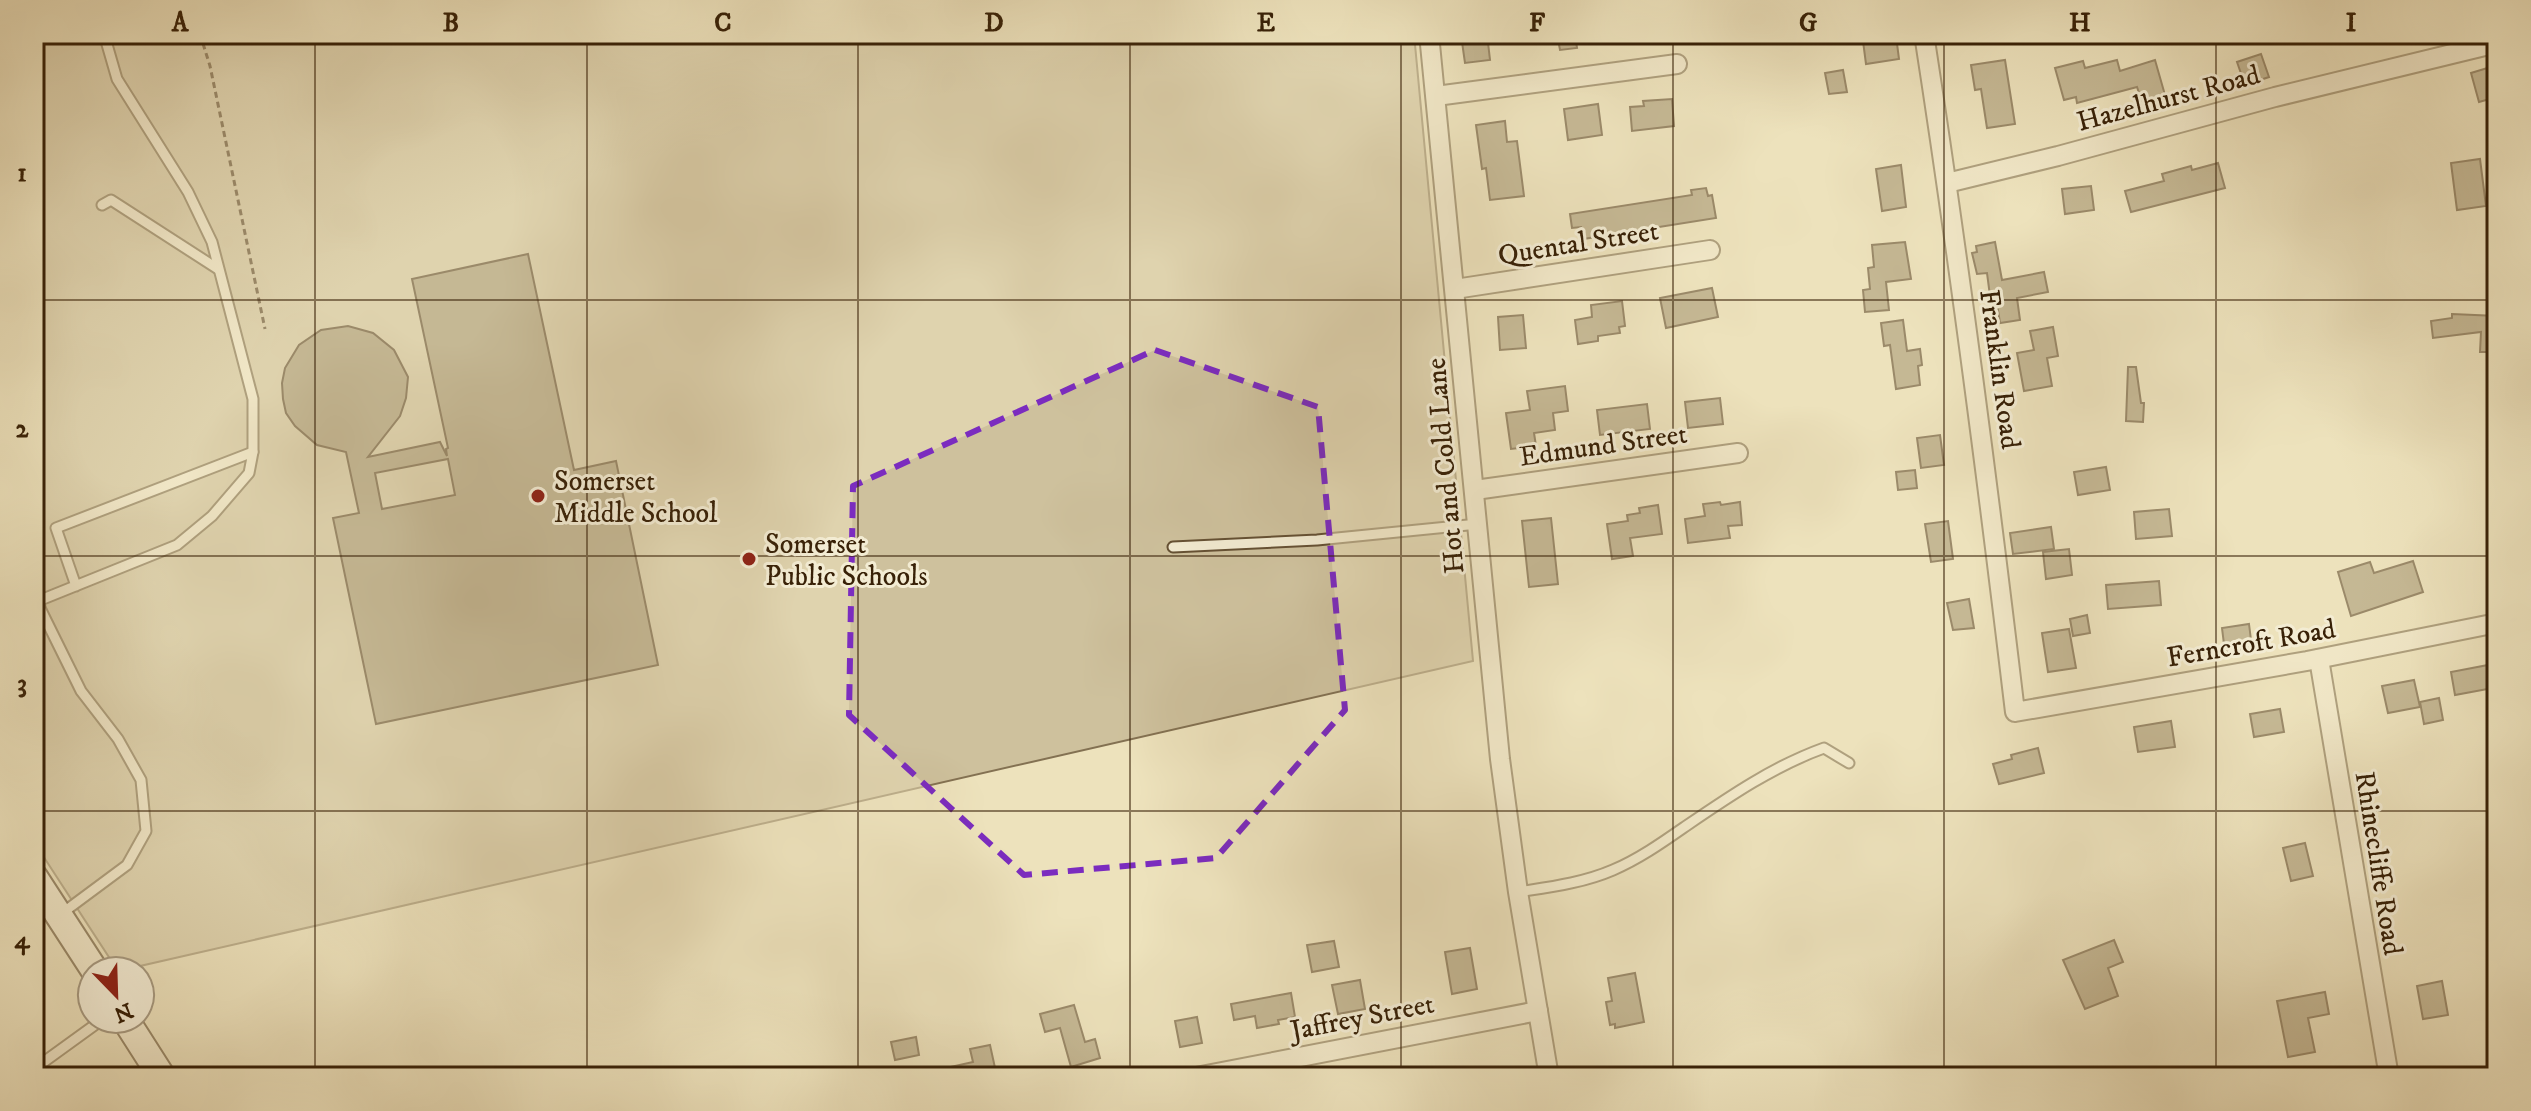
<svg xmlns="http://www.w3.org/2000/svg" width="2531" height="1111" font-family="'IM FELL DW Pica',serif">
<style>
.green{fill:#cec19d;stroke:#837152;stroke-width:2}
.building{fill:#968565;stroke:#382107;stroke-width:2;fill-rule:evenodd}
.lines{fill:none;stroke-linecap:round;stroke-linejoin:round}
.service-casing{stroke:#655134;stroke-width:13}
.minor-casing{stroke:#655134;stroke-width:22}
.secondary-casing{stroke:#382107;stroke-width:30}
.path{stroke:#382107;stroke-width:3;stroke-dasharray:6 4;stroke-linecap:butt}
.service{stroke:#f3ecd3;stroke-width:9}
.minor{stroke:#f3ecd3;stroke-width:18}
.secondary{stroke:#f3ecd3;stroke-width:26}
.marked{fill:none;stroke:#7b2cbf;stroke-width:6;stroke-dasharray:16 10;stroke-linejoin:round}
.grid{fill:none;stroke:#382107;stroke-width:2;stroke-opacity:0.55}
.poi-dot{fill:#8f2418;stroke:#f3ecd3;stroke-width:3}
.labels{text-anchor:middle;stroke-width:6;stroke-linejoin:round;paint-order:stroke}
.street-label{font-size:28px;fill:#382107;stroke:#f3ecd3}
.poi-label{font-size:28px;fill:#382107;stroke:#f3ecd3;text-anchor:start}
.neatline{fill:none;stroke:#382107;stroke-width:3}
.grid-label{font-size:26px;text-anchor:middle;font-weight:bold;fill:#382107}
</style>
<rect width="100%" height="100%" fill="#ede2bc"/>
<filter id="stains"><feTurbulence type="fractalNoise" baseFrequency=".0025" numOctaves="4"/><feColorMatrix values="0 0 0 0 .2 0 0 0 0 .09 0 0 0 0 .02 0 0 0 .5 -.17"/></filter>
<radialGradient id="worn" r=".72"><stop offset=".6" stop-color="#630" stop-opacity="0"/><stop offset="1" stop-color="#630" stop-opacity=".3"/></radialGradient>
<polygon class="green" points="34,34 1414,34 1473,661 118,971 34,842"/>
<g class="building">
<polygon points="1487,34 1490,60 1465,63 1461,35"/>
<polygon points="1557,34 1575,34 1577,48 1560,50"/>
<polygon points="1896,36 1899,59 1866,64 1863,41"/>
<polygon points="2261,54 2269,77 2245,85 2237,62"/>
<polygon points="2005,60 2015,124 1987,128 1981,89 1975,90 1971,65"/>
<polygon points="2117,60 2120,71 2155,60 2165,95 2142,102 2137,87 2077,103 2076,97 2064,100 2055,68 2083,61 2085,68"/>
<polygon points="2497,65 2497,97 2479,102 2471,73"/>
<polygon points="1843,70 1847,92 1829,94 1825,73"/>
<polygon points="1672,99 1674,126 1632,131 1630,107 1644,106 1643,101"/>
<polygon points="1598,104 1602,135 1568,140 1564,109"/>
<polygon points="1505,121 1507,142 1517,141 1524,196 1490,200 1486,168 1482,169 1476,125"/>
<polygon points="2480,159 2486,206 2457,210 2451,163"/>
<polygon points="2218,163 2225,188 2131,212 2125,191 2164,181 2162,174 2191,166 2192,170"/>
<polygon points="1901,165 1906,207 1882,211 1876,169"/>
<polygon points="2091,186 2094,210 2065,214 2062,189"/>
<polygon points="1706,188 1708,196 1712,195 1716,218 1583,239 1581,227 1572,228 1570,214 1692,195 1691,190"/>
<polygon points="1905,242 1911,279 1886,282 1889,310 1865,312 1863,290 1870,289 1868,268 1874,267 1872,245"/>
<polygon points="1995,242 2002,280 2044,272 2048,292 2017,298 2020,320 2000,323 1998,310 1992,311 1987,273 1977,274 1972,253 1977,252 1976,246"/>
<path d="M528,254L574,470L616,461L658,665L376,724L333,518L359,513L346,452L317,445L295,426L286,413L283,399L282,383L285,368L299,345L321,330L348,326L373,333L394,350L408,377L406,398L400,416L368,457L440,442L447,456L446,449L448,448L412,279ZM448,459L455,495L382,509L375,473Z"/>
<polygon points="1712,288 1718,317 1666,328 1660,298"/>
<polygon points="1622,301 1625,326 1619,327 1620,333 1598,336 1598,341 1578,344 1575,320 1592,317 1591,305"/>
<polygon points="2452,314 2497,316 2497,352 2480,352 2481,332 2433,338 2431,321 2452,318"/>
<polygon points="1523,315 1526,348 1500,350 1498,317"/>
<polygon points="1903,320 1907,351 1920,349 1922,365 1918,366 1920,385 1896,389 1890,345 1884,346 1881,323"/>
<polygon points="2053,327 2058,356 2047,358 2052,386 2024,391 2017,353 2034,350 2030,331"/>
<polygon points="2128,367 2136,367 2141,403 2144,403 2143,422 2126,421"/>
<polygon points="1565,386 1568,411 1553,413 1555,430 1534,433 1536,446 1511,449 1506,413 1530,410 1527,391"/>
<polygon points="1720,398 1723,424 1688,428 1685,402"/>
<polygon points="1647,404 1650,429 1600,435 1597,410"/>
<polygon points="1940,435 1944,465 1921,468 1917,438"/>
<polygon points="2106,467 2110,490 2078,495 2074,472"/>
<polygon points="1915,470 1917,488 1898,490 1896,472"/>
<polygon points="1720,502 1721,505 1740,502 1742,525 1728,526 1730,538 1688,543 1685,519 1705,516 1703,504"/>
<polygon points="1658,505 1662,534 1630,538 1633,556 1612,559 1607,524 1628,521 1627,515 1640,513 1639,508"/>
<polygon points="2169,509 2172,536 2136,539 2134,512"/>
<polygon points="1551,518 1558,584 1529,587 1522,521"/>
<polygon points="1948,521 1953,559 1931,562 1925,524"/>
<polygon points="2051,527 2054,549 2013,554 2010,533"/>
<polygon points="2069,549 2072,575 2046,579 2043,552"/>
<polygon points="2413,561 2423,592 2351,616 2338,572 2370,562 2374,573"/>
<polygon points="2159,581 2161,605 2108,609 2106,585"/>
<polygon points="1969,599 1974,628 1953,630 1947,603"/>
<polygon points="2087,615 2090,633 2073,636 2070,619"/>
<polygon points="2249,624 2252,648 2225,652 2222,628"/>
<polygon points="2069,629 2076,668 2048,672 2042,633"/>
<polygon points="2488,665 2493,688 2455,695 2451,672"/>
<polygon points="2414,680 2420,707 2388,713 2382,686"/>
<polygon points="2439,698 2443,720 2424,724 2420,702"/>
<polygon points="2280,709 2284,732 2254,737 2250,714"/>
<polygon points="2171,721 2175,747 2138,752 2134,727"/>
<polygon points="2038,748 2044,773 1999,784 1993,764 2012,759 2011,755"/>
<polygon points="2305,843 2313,876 2291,881 2283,848"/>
<polygon points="2114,940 2123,962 2108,968 2118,996 2085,1009 2063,960"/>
<polygon points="1334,941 1339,967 1312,972 1307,945"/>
<polygon points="1470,948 1477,989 1452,994 1445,952"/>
<polygon points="1635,973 1644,1022 1615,1028 1615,1024 1610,1025 1606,1002 1612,1001 1608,978"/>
<polygon points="1360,980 1365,1009 1338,1014 1332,985"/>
<polygon points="2442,981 2448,1015 2423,1019 2417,986"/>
<polygon points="2325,992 2329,1014 2308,1018 2315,1052 2288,1057 2277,1001"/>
<polygon points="1291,993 1295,1017 1278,1020 1279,1024 1257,1028 1255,1016 1234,1020 1231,1004"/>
<polygon points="1074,1005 1085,1042 1095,1039 1100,1058 1071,1067 1060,1028 1045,1032 1040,1014"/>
<polygon points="1197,1017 1202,1043 1180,1047 1175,1021"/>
<polygon points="916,1037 919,1055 895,1060 891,1042"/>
<polygon points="990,1045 997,1077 938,1077 937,1070 973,1062 970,1049"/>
</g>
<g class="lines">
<defs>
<g id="service">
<polyline points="104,34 117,79 188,192 212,242 253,399 253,452"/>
<polyline points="102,205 111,200 218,269"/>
<polyline points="1173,547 1317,540 1478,524"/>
<polyline points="34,589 41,610 81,691 118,739 141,780 146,831 127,865 61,914"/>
<polyline points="34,603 38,601 177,545 212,516 249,473 253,452 56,528 76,586"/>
<path d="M1518,892C1550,887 1583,883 1613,870C1639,859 1663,842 1686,826C1730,796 1774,766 1824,748L1849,763"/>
<polyline points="34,1069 103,1019"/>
</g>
<g id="minor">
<polyline points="1429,34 1500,759 1518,892 1549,1077"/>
<path d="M1924,34C1959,259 1988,485 2015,712L2307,661L2497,623"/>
<polyline points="1436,96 1677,64"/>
<polyline points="1947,183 2058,156 2275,97 2497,43"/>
<polyline points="1455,289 1710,250"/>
<polyline points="1475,490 1738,453"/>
<polyline points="2319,659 2389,1077"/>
<polyline points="1196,1077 1538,1011"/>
</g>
<g id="secondary">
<polyline points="34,877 95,971"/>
<polyline points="125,1019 162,1077"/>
</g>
</defs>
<use href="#service" class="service-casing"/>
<use href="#minor" class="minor-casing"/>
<use href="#secondary" class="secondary-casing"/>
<polyline class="path" points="200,34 210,66 265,329"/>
<use href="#service" class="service"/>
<use href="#minor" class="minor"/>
<use href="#secondary" class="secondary"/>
</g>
<path d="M0 0H2531V1111H0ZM1155,350L1318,407L1345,710L1216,858L1024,875L849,715L853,486Z" fill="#ede2bc" fill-opacity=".55" fill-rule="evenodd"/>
<path class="marked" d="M1155,350L1318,407L1345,710L1216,858L1024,875L849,715L853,486Z"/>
<path class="grid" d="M315,34V1077M587,34V1077M858,34V1077M1130,34V1077M1401,34V1077M1673,34V1077M1944,34V1077M2216,34V1077M34,300H2497M34,556H2497M34,811H2497"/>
<g class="poi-dot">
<circle cx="538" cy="496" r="8"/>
<circle cx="749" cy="559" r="8"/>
</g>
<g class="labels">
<g class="street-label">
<text transform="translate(2168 97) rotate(-15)" y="10">Hazelhurst Road</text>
<text transform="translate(1578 242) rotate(-9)" y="10">Quental Street</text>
<text transform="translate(2001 369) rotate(82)" y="10">Franklin Road</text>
<text transform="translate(1603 444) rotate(-8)" y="10">Edmund Street</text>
<text transform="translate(1444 466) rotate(-95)" y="10">Hot and Cold Lane</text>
<text transform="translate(2251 642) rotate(-10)" y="10">Ferncroft Road</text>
<text transform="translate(2380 863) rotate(81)" y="10">Rhinecliffe Road</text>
<text transform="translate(1362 1016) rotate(-11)" y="10">Jaffrey Street</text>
</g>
<g class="poi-label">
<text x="554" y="490">Somerset<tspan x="554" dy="32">Middle School</tspan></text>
<text x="765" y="553">Somerset<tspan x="765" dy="32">Public Schools</tspan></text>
</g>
</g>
<rect width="2531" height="1111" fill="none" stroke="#ede2bc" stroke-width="88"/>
<g transform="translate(116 995) rotate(157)"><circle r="38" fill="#f3ecd3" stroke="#a89b81" stroke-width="2"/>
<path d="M0-6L14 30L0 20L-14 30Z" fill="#8f2418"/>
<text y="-12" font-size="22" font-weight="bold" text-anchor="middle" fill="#382107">N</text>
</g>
<rect x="44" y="44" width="2443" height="1023" class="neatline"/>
<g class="grid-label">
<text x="180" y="31">A</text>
<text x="451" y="31">B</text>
<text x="723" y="31">C</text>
<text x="994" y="31">D</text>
<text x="1266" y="31">E</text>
<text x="1537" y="31">F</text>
<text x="1808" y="31">G</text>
<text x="2080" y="31">H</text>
<text x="2351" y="31">I</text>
<text x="22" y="181">1</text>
<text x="22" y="437">2</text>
<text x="22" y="692">3</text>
<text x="22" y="948">4</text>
</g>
<rect width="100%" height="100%" filter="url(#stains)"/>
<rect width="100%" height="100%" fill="url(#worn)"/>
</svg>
